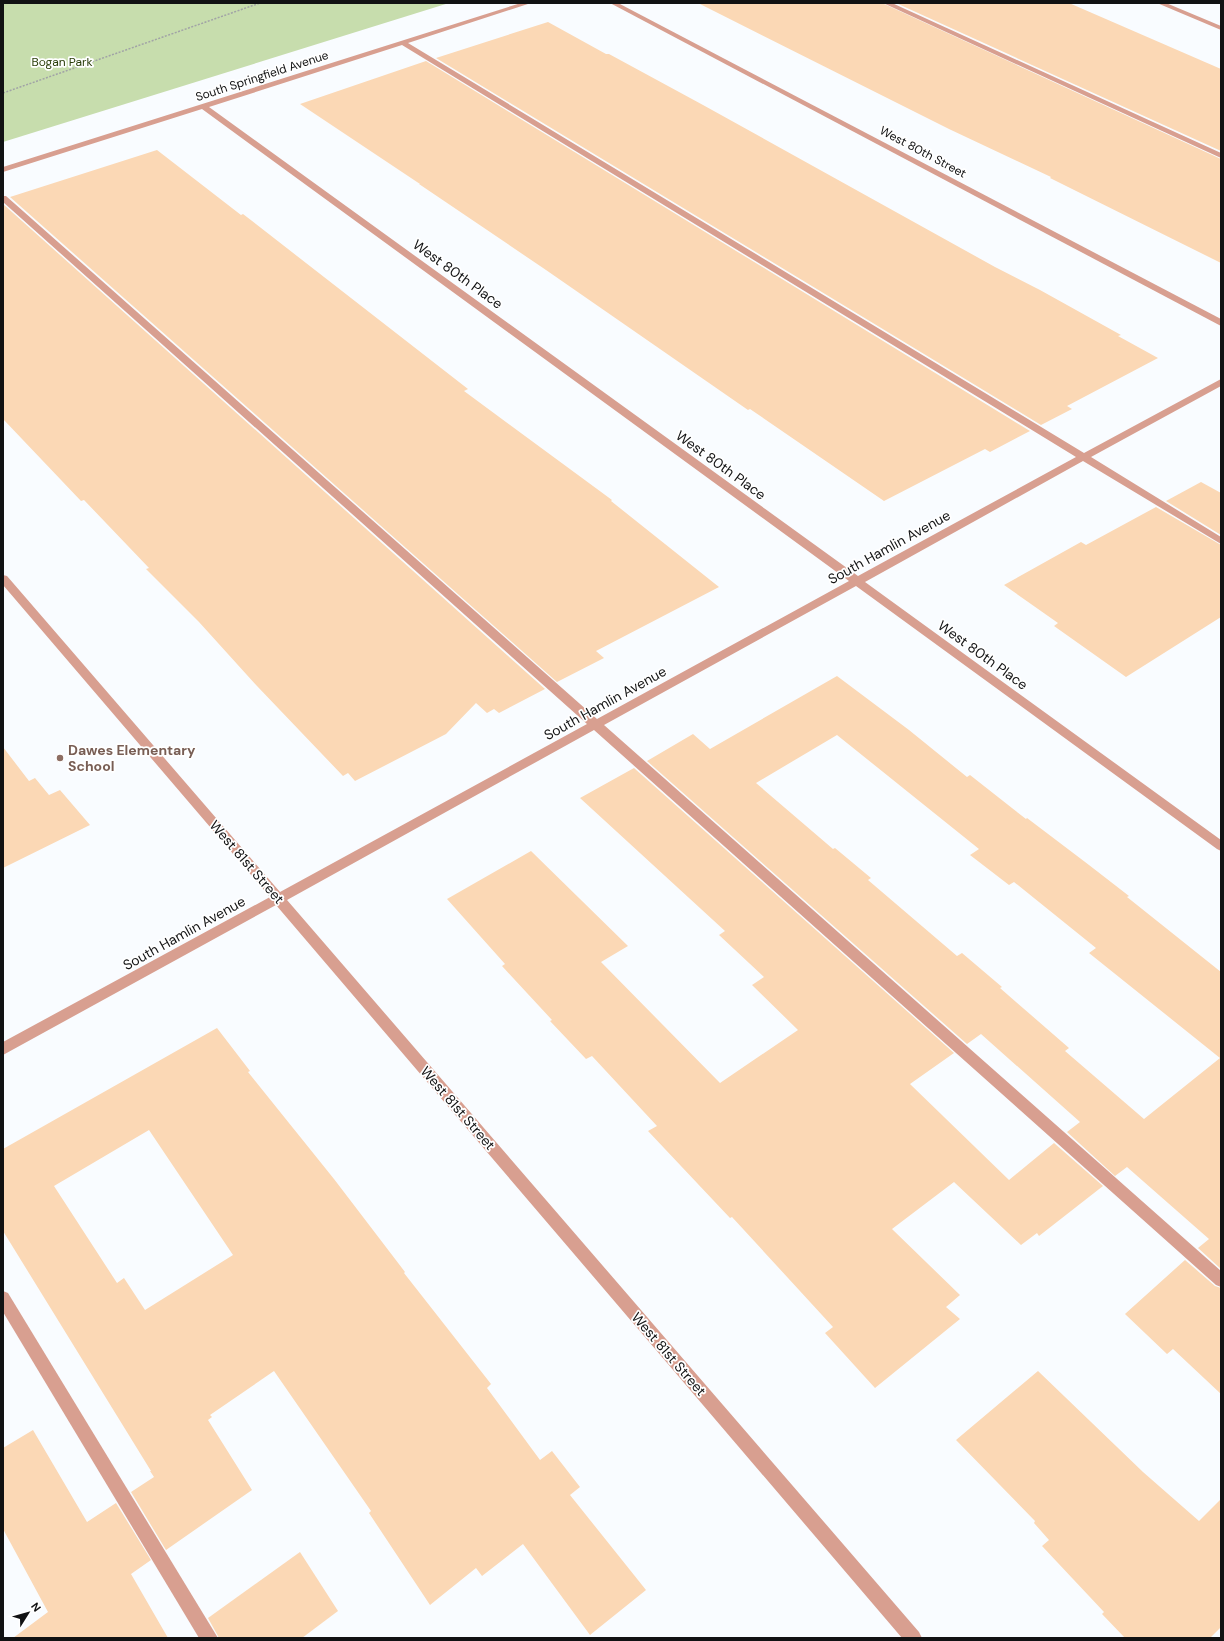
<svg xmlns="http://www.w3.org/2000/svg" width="1224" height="1641" font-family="'DM Sans',sans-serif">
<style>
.green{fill:#c7ddad}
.building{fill:#fbd8b5;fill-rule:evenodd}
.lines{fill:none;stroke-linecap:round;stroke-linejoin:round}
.path{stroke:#a1a3a6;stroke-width:1.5;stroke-dasharray:2 1.5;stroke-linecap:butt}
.minor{fill:#d89f90;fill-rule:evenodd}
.education-dot{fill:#8d6e63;stroke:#fff;stroke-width:1.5}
.labels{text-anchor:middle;stroke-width:3.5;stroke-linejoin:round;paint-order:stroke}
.far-park-label{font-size:12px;fill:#2a3e0a;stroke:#fff}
.far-street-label{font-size:12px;fill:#111213;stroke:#fff}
.street-label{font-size:14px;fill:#111213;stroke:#fff}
.education-label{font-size:14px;font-weight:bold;fill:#785e54;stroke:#fff;text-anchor:start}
</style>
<rect width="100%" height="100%" fill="#f9fcff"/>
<polygon class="green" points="3,3 449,3 3,142"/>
<g class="building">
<polygon points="698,3 882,3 1221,159 1221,263 1050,178 1051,177 949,129"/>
<polygon points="896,3 1069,3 1221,69 1221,151"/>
<polygon points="548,22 606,54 609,54 703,105 995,267 1040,290 1121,335 1118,336 1158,358 1067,406 1072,409 1041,425 436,58"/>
<polygon points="426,61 1030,431 990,452 985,449 884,501 750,409 748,410 546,270 419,184 420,184 300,104"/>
<polygon points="157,150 241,215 243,214 468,389 464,391 612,500 611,501 719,587 596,651 604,658 557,682 10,197"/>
<polygon points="3,204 545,689 499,713 494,709 487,713 476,703 446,734 355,781 348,773 343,776 257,686 199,622 146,569 149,568 84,500 81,501 3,419"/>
<polygon points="1201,482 1221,493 1221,535 1166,501"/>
<polygon points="1156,507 1221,545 1221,617 1126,677 1054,626 1058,623 1004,585 1081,542 1086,545"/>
<path d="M837,676L909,730L967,777L970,775L1026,819L1027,818L1089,865L1129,896L1127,897L1221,972V1269L1198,1248L1209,1239L1127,1167L1115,1176L1067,1132L1080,1122L981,1034L967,1044L647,761L693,734L710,749ZM837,735L979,849L970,855L1009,885L1014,882L1096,948L1089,953L1220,1058L1144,1119L1065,1051L1069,1048L1000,988L1002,987L962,953L957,956L868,880L871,878L835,848L833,849L756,783Z"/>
<polygon points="3,747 29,781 35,778 49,795 60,790 90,825 3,868"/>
<polygon points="634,768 954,1053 910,1084 1009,1180 1054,1143 1103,1186 1039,1236 1037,1233 1021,1245 954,1182 892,1229 960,1295 946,1307 960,1319 875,1388 825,1333 833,1327 732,1217 730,1218 648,1131 657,1126 592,1056 586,1059 550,1021 552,1020 502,966 505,964 447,899 531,851 628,946 601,962 720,1083 798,1030 752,985 764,977 719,935 725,931 580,798"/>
<path d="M217,1028L250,1071L248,1072L334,1179L405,1272L404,1273L491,1384L487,1388L540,1460L552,1451L580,1487L570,1495L646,1590L590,1635L523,1544L482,1576L476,1568L430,1605L369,1513L371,1511L274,1371L210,1415L212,1417L208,1420L252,1490L166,1550L131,1492L154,1477L150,1471H151L3,1231V1149ZM149,1130L233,1255L145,1310L124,1278L117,1283L54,1186Z"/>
<polygon points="1185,1260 1215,1286 1221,1288 1221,1394 1173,1349 1167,1354 1125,1314"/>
<polygon points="1038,1371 1143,1472 1199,1521 1221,1499 1221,1627 1210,1638 1125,1638 1102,1614 1104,1612 1042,1546 1049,1540 1034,1523 1035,1521 956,1440"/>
<polygon points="33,1430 87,1522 116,1503 151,1560 131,1574 168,1638 13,1638 48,1612 3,1529 3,1448"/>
<polygon points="300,1552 338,1611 302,1638 219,1638 208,1618"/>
</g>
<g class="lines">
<polyline class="path" points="3,93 260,3"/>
<g class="minor">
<path d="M521,3H531L408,43L1084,453L1221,379V386L1091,457L1221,537V544L1083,461L865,582L1221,840V851L1217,849L856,586L604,725L1221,1271V1287L1216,1285L594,730L287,900L919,1632L922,1638H902L276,905L3,1055V1042L270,897L3,585V575L7,576L280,892L587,724L3,202V196H6L597,719L849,581L202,109L3,172V167ZM402,45L1076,457L858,576L209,107Z"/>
<polygon points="610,3 618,3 1221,319 1221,326"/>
<polygon points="883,3 892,3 1221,153 1221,158"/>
<polygon points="1157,3 1166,3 1221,26 1221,30"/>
<polygon points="3,1291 8,1293 218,1638 199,1638 3,1312"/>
</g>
</g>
<circle class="education-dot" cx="60" cy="758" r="4"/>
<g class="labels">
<g class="far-park-label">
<text x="62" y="66">Bogan Park</text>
</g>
<g class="far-street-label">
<text transform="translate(262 76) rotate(-18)" y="4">South Springfield Avenue</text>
<text transform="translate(923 152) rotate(28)" y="4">West 80th Street</text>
</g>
<g class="street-label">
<text transform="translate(458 274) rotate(36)" y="5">West 80th Place</text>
<text transform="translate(721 465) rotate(36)" y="5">West 80th Place</text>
<text transform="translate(889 547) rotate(-29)" y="5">South Hamlin Avenue</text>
<text transform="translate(983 655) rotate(36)" y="5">West 80th Place</text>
<text transform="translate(605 703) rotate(-29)" y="5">South Hamlin Avenue</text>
<text transform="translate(247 862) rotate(49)" y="5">West 81st Street</text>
<text transform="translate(184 933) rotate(-29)" y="5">South Hamlin Avenue</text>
<text transform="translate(458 1108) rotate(49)" y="5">West 81st Street</text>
<text transform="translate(669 1354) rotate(49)" y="5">West 81st Street</text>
</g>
<g class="education-label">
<text x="68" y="755">Dawes Elementary<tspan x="68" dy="16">School</tspan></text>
</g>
</g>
<rect width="1224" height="1641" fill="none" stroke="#111213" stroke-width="8"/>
<g transform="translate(28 1613) rotate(53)" stroke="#ffffff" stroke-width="3" paint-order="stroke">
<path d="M0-3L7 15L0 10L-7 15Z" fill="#111213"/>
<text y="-6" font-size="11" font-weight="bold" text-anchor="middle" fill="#111213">N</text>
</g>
</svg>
